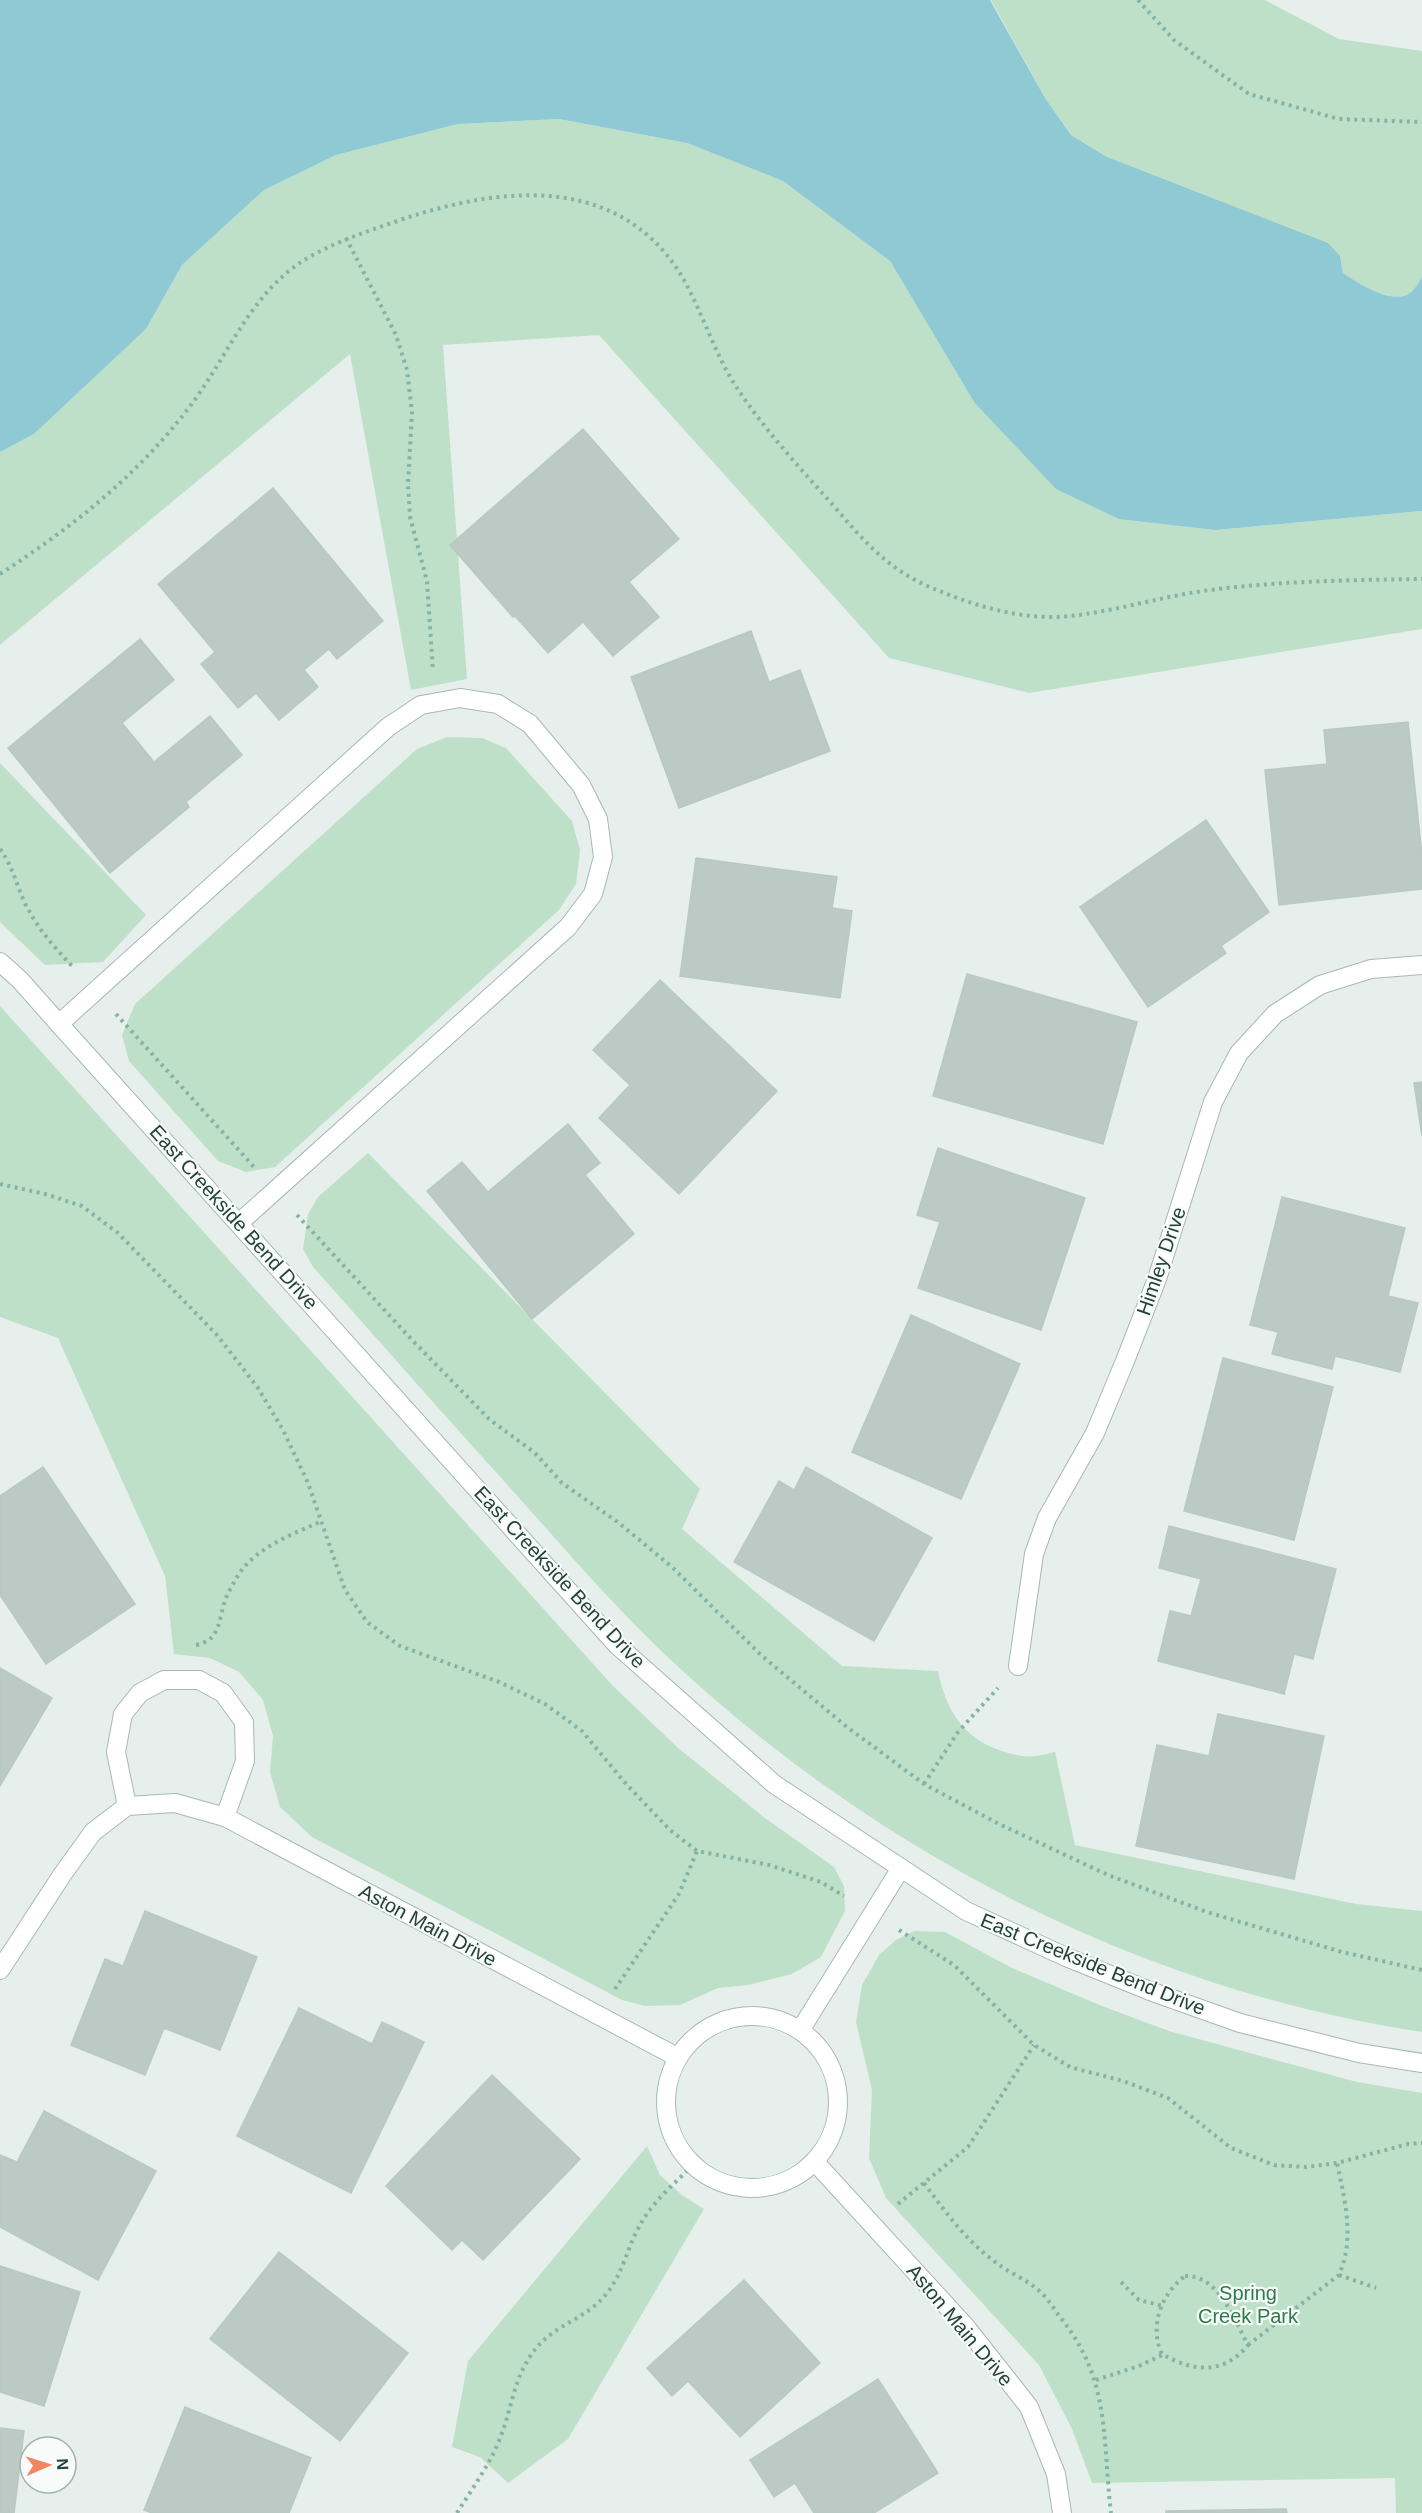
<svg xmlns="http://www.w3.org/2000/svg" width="1422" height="2513" font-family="Arial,sans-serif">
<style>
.green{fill:#bfe0c8}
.water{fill:#8ec9d4}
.building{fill:#bbcac4;stroke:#b8c9c2;stroke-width:1.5}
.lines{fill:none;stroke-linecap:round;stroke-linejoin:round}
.minor-casing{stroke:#a8b8b2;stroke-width:20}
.path{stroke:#86b3a5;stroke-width:4;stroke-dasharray:3 4.5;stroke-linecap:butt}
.minor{stroke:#fff;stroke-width:18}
.labels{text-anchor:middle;stroke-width:4.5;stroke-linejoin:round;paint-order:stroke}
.street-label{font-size:20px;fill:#24423a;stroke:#f7fbf9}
.park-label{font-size:20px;fill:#2d7a4b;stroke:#f7fbf9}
</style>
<rect width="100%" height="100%" fill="#e6efeb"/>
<g class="green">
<path d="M991,0H1265L1339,39L1422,51V277C1419,282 1415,289 1411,292C1394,307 1358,283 1343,273L1340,256L1107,157L1071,135L1045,98Z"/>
<polygon points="559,119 687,143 783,181 890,261 974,402 1216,530 1422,511 1422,629 1029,693 889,658 599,335 443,345 467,679 411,690 350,354 0,645 0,452 34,434 146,329 182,265 264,190 336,155 458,124"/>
<polygon points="447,737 482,738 506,748 572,821 580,850 576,884 559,910 275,1167 246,1172 218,1161 129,1061 122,1035 135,1004 417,749"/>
<polygon points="0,763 146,915 103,962 45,965 0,922"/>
<polygon points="0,1006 613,1686 677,1747 765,1818 834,1867 844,1886 845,1911 821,1957 792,1974 748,1985 718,1988 680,2005 645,2006 622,2000 312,1837 280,1807 270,1772 273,1736 263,1700 239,1672 210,1658 174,1654 165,1576 58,1338 0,1317"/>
<path d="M368,1153L700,1489L682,1529L842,1666L938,1671C948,1720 972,1748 1023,1756C1033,1758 1045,1754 1055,1752L1075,1845L1356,1904L1422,1911V2032C1143,1990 879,1854 673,1662C616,1609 564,1548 512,1490C445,1416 379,1341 313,1267L303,1249L308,1214L318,1197Z"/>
<polygon points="914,1931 945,1932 1012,1968 1102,2006 1169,2031 1357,2082 1422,2093 1422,2513 1396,2513 1395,2478 1092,2483 1072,2429 1039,2365 886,2198 869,2158 872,2090 856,2022 862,1985 879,1955 896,1940"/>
<polygon points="647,2146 660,2175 682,2195 704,2209 568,2439 508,2483 480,2457 452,2447 468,2361"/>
</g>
<path class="water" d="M0,0H990L1045,98L1071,135L1107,157L1328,243L1340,256L1343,273C1358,283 1394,307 1411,292C1415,289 1419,282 1422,277V511L1216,530L1119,519L1056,489L974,402L890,261L783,181L687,143L559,119L458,124L336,155L264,190L182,265L146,329L34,434L0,452Z"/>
<g class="building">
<polygon points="583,429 679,539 629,582 659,617 613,656 583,622 548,653 515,616 513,617 450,545"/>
<polygon points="273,488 383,621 337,659 329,649 304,670 318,687 279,720 256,693 238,708 201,664 215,652 158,584"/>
<polygon points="751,631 769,682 800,670 830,751 679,808 631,677"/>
<polygon points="140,639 174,680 122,723 154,762 210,716 242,755 186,802 189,807 110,873 8,748"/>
<polygon points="1408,722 1422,856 1422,889 1279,905 1265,770 1327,764 1324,730"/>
<polygon points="1206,820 1269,912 1221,946 1226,953 1148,1007 1080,907"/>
<polygon points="696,858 837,877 832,908 852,911 840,998 680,976"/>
<polygon points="967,974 1137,1022 1103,1144 933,1096"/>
<polygon points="660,980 777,1091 679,1194 599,1118 630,1085 593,1050"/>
<polygon points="1422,1082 1422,1136 1414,1083"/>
<polygon points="568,1124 600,1163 585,1175 634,1234 532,1319 427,1191 462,1162 488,1192"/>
<polygon points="938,1148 1085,1198 1041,1330 918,1288 940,1222 917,1215"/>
<polygon points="1282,1197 1405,1228 1388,1296 1418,1303 1400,1372 1335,1356 1332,1369 1272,1354 1278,1332 1250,1325"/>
<polygon points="911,1315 1020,1364 961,1499 852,1452"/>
<polygon points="1223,1358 1333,1387 1294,1540 1184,1511"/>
<polygon points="43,1467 135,1604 46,1664 0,1595 0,1496"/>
<polygon points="806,1467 932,1538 874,1641 734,1562 779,1481 794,1490"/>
<polygon points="1169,1526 1336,1569 1313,1659 1294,1654 1284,1694 1158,1661 1170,1611 1191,1616 1201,1579 1159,1568"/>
<polygon points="0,1668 52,1698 0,1786"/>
<polygon points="1218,1714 1324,1736 1294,1879 1136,1846 1157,1745 1209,1756"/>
<polygon points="145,1911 257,1957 220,2050 164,2028 145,2075 71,2045 105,1959 123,1966"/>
<polygon points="299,2008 372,2044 382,2022 424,2042 351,2193 237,2136"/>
<polygon points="492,2075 580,2159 483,2260 462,2240 452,2250 386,2186"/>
<polygon points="44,2111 156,2171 98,2280 0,2227 0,2155 17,2162"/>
<polygon points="279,2252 408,2353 340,2441 210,2339"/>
<polygon points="0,2266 80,2292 44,2406 0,2392"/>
<polygon points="744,2280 820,2363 740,2437 688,2381 672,2396 647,2368"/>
<polygon points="878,2379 938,2473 874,2513 814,2513 795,2483 774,2497 750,2460"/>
<polygon points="185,2407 311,2458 289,2513 152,2513 144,2510"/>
<polygon points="0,2428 24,2431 14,2513 0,2513"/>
<polygon points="1286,2509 1287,2513 1166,2513 1166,2511"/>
</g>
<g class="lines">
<defs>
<g id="minor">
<polyline points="0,962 20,980 59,1024 617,1645 774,1784 966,1911 1066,1957 1150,1991 1240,2023 1359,2053 1422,2063"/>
<polyline points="59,1024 388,727 421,705 460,698 498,704 530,724 581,785 598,819 603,857 593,894 568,927 239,1223"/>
<polyline points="1018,1666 1034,1554 1047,1518 1095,1433 1125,1361 1157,1279 1213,1102 1239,1053 1275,1014 1320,985 1371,969 1422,965"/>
<polyline points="127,1806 116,1752 123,1714 140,1693 164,1680 199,1680 223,1693 244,1722 245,1761 225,1817"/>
<polyline points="0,1970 62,1875 93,1832 127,1806 175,1803 225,1817 677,2057"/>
<circle cx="752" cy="2102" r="86"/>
<polyline points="801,2029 901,1868"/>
<polyline points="815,2162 966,2327 1029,2407 1056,2474 1062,2513"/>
</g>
</defs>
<use href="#minor" class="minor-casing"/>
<g class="path">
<polyline points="1138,0 1174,40 1249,94 1339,119 1422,122"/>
<polyline points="346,238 396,335 407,370 412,412 408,484 410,517 427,581 433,671"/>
<path d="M0,574C74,526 137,476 191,405C230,353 253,287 313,255C342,239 372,230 403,219C491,190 599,174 666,254C697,290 710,348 737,388C764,429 799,467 832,504C863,540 888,570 932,588C975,606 1023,621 1070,616C1117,611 1163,596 1210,590C1280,581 1351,580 1422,579"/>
<path d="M0,849C13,867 16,884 25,903C37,928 54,947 73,967"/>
<polyline points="116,1014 254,1167"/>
<polyline points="0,1184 45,1194 82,1206 118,1233 217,1335 258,1388 283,1430 308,1483 345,1590 367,1622 400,1646 499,1682 545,1704 582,1731 626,1784 670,1830 697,1851 769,1865 821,1882 844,1896"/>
<polyline points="297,1215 413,1341 489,1419 535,1453 562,1483 619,1523 672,1567 762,1656 847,1727 924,1784 999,1824 1108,1875 1207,1912 1342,1952 1422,1970"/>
<path d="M196,1645C222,1640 218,1618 226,1598C229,1591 233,1584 237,1577C254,1548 293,1534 322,1521"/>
<polyline points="924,1784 958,1732 998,1688"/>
<polyline points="899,1930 954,1965 1034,2045 1070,2067 1123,2081 1168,2098 1231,2148 1274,2165 1306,2167 1337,2163 1408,2144 1422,2143"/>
<polyline points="615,1989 679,1894 697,1851"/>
<path d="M924,2183C946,2213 967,2242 998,2264C1010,2273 1025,2279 1037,2289C1046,2296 1053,2307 1060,2317C1111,2380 1102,2437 1111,2513"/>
<polyline points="898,2204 968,2147 1034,2045"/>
<polyline points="1339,2275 1376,2288"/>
<path d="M1185,2276C1219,2275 1234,2320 1248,2345C1224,2375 1193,2372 1162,2354C1149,2327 1161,2294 1185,2276Z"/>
<polyline points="1121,2282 1139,2300 1163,2306"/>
<path d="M1248,2345L1339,2275C1355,2238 1345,2201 1337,2163"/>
<polyline points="1096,2380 1139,2366 1162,2355"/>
<path d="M457,2513C473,2487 492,2462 502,2433C511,2409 514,2382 528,2360C548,2324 585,2322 607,2293C623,2273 627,2248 639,2227C651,2203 674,2184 693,2165"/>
</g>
<use href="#minor" class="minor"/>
</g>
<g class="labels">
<g class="street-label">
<text transform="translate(234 1217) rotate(48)" y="7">East Creekside Bend Drive</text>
<text transform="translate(1161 1261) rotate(-71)" y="7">Himley Drive</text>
<text transform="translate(560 1577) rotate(47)" y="7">East Creekside Bend Drive</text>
<text transform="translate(428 1925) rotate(28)" y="7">Aston Main Drive</text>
<text transform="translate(1093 1964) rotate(22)" y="7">East Creekside Bend Drive</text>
<text transform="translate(960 2325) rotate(50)" y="7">Aston Main Drive</text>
</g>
<g class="park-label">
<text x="1248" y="2300">Spring<tspan x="1248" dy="23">Creek Park</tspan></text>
</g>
</g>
<g transform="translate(48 2465) rotate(87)"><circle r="28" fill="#f7fbf9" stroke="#a3b1ad" stroke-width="1.5"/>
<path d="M0-4.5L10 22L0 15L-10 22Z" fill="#f4845f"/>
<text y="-9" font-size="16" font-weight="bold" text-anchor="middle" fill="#24423a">N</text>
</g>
</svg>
